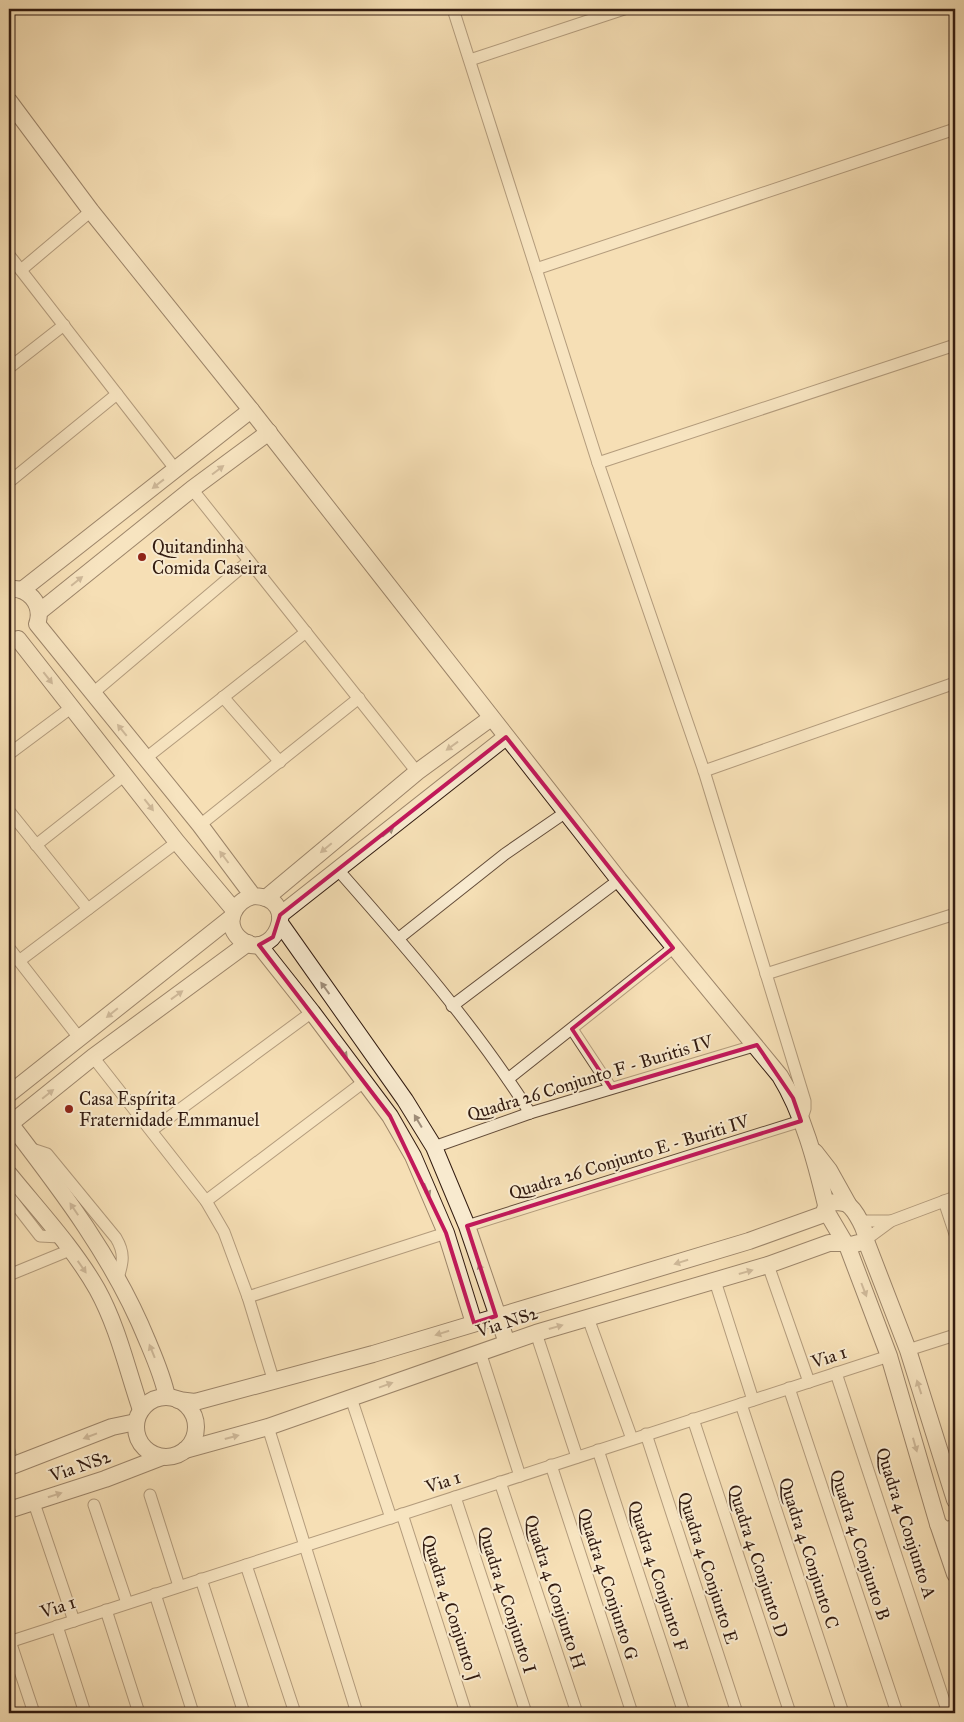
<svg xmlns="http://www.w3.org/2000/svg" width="964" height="1722" font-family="'IM FELL Great Primer',serif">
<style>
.forest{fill:url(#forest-crowns);stroke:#786e4e}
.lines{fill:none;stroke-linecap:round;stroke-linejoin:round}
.street-casing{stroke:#634c39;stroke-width:13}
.secondary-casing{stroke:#321b10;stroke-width:18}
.street{stroke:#f8eacf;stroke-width:11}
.secondary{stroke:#f8eacf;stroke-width:16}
.oneway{fill:#9f8d79}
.marked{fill:none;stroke:#c2185b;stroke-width:4;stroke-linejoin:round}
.poi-dot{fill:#8f2418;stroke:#f8eacf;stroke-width:2}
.labels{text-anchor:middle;stroke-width:4;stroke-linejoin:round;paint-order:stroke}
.poi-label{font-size:18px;fill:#321b10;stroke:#f8eacf;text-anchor:start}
.street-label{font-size:18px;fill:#321b10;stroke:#f8eacf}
</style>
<defs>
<pattern id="forest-crowns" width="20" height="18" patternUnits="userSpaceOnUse" patternTransform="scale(1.25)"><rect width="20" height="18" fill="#bdc18c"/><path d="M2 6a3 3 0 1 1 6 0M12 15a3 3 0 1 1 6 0" fill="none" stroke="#a3a578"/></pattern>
</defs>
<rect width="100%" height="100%" fill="#f5dfb5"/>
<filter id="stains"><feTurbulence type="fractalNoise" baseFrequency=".004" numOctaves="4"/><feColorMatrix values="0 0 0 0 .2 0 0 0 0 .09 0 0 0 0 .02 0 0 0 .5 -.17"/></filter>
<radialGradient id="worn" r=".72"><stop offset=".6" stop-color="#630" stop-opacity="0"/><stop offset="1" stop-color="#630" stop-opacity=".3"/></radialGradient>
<polygon class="forest" points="9,1429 17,1457 9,1461"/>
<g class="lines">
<defs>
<g id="street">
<polyline points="453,9 598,463 704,771 805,1101 805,1109 801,1121 467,1226"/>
<polyline points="470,60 624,9"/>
<polyline points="9,255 176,470"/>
<polyline points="536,269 955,129"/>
<polyline points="21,270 91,211"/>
<polyline points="9,368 64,325"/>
<polyline points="598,463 955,345"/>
<polyline points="9,482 117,394"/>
<polyline points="192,489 417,772"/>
<polyline points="93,693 249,561"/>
<polyline points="223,697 280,762"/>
<polyline points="9,754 72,707"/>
<polyline points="146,758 306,632"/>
<polyline points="704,771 955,683"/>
<polyline points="9,811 88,909"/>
<polyline points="200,825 359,698"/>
<polyline points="36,845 125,775"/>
<path d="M339,871C406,947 476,1027 530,1113"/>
<polyline points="399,938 505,854 566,812"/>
<polyline points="9,948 80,1039"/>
<polyline points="19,961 177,842"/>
<polyline points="766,974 955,914"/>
<polyline points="452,1006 619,880"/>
<polyline points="572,1029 611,1088"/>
<polyline points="93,1057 206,1201 224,1232 248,1297 274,1382"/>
<polyline points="508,1079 673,948"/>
<polyline points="152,1130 312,1012"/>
<polyline points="434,1147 530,1113 757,1045"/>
<path d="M29,1148L47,1154L116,1238C125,1253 123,1262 118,1278"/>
<polyline points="9,1196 40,1236 60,1237"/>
<polyline points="206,1201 365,1081"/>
<polyline points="944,1201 955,1234"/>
<polyline points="859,1221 891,1221"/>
<polyline points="868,1238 891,1221 955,1197"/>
<polyline points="768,1265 809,1382"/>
<polyline points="9,1275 70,1250"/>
<polyline points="715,1281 753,1400"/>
<polyline points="248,1297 446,1233"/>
<polyline points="588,1318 632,1439"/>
<polyline points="536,1333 577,1457"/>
<polyline points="908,1350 955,1335"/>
<polyline points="480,1352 520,1476"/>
<polyline points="836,1373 948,1713"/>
<polyline points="789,1388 897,1713"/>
<polyline points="351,1398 391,1518"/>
<polyline points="741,1404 843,1713"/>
<polyline points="693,1419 790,1713"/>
<polyline points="268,1427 357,1713"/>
<polyline points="646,1434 737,1713"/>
<polyline points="598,1450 684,1713"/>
<polyline points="551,1465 632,1713"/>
<polyline points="500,1482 577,1713"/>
<polyline points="150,1495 179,1586"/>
<polyline points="455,1497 526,1713"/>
<polyline points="34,1503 74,1621"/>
<polyline points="94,1505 127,1603"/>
<polyline points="402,1514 466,1713"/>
<polyline points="246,1565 295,1713"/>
<polyline points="201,1579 244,1713"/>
<polyline points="155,1594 193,1713"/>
<polyline points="106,1610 139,1713"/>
<polyline points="57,1626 85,1713"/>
<polyline points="10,1641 34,1713"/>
<polyline points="9,1642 889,1356"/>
</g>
<g id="secondary">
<path d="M9,101L91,211L251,410L619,880L780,1076C803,1113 816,1163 826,1205"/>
<path d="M9,589C28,587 42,603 38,621"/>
<polyline points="22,590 251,410"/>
<polyline points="39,612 192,489 269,432"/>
<path d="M37,624L200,825L253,896C305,897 272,968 239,938C223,922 235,901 253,896"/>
<polyline points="18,639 177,842 234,910"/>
<polyline points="266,898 417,772 491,718"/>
<polyline points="280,915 506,737"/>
<polyline points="280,923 405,1100 434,1147 467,1226 507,1343"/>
<polyline points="259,945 312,1012 390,1116 413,1156 446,1233 474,1323"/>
<polyline points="9,1094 232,917"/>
<path d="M9,1122C62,1191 114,1259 147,1340C155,1359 163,1377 167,1397"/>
<polyline points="10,1124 93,1057 248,943"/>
<polyline points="815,1152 829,1170 848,1204"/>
<path d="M9,1174C39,1211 73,1247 97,1289C118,1327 127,1369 141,1410"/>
<path d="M839,1202C842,1203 845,1203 847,1204C855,1209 868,1233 866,1241L851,1245L845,1243L825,1209L828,1203Z"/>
<polyline points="866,1241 908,1350 955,1500"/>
<polyline points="847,1245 889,1356 938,1524 955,1574"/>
<circle cx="166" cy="1427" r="30"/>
<polyline points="178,1400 195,1402 373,1354 749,1241 827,1213"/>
<polyline points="185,1450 268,1427 536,1333 768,1265 829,1243 845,1243"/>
<polyline points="9,1467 112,1427 136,1422"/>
<polyline points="9,1510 105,1479 162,1457"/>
<polyline points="938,1524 945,1530 955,1528"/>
</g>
</defs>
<use href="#street" class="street-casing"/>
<use href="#secondary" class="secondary-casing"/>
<use href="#street" class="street"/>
<use href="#secondary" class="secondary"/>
</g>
<defs><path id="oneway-solid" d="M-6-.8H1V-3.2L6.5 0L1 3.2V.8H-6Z" transform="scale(1.25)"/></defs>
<g class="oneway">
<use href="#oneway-solid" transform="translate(218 470) rotate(-37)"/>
<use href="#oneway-solid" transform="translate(158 484) rotate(142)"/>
<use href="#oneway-solid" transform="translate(77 581) rotate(-39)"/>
<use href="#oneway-solid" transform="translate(48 678) rotate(52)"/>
<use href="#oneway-solid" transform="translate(122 730) rotate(-129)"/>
<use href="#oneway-solid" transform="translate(452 746) rotate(144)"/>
<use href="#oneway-solid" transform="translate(149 805) rotate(52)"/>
<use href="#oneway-solid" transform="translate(388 832) rotate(-39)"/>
<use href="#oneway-solid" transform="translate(326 848) rotate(140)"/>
<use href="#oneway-solid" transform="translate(224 857) rotate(-127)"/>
<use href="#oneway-solid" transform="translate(325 988) rotate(-126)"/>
<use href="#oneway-solid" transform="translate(177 995) rotate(-36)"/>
<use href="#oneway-solid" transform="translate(112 1013) rotate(141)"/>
<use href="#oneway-solid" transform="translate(343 1052) rotate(53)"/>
<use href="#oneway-solid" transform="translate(48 1094) rotate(-39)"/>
<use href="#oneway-solid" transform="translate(418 1121) rotate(-121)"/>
<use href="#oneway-solid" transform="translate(427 1190) rotate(66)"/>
<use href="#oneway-solid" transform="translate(74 1209) rotate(-124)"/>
<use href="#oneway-solid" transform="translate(681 1262) rotate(163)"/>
<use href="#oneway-solid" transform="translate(82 1267) rotate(55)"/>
<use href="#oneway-solid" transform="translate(481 1270) rotate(-108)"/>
<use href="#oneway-solid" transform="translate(746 1272) rotate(-16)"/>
<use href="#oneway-solid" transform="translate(864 1290) rotate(69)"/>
<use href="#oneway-solid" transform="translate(556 1327) rotate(-16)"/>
<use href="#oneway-solid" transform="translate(442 1333) rotate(163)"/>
<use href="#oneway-solid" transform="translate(152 1351) rotate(-112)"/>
<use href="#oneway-solid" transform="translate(386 1385) rotate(-20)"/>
<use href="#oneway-solid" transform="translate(919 1387) rotate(-108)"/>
<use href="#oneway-solid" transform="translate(90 1436) rotate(159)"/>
<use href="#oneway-solid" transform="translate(232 1437) rotate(-15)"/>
<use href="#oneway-solid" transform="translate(915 1445) rotate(74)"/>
<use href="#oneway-solid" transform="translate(55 1495) rotate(-18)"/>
</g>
<path d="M0 0H964V1722H0ZM506,737L673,948L572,1029L611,1088L757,1045L793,1098L801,1121L467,1226L496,1316L474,1323L446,1233L390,1116L259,945L273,937L280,915Z" fill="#f5dfb5" fill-opacity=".55" fill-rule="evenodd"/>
<path class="marked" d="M506,737L673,948L572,1029L611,1088L757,1045L793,1098L801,1121L467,1226L496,1316L474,1323L446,1233L390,1116L259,945L273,937L280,915Z"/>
<g class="poi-dot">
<circle cx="142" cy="557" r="5"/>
<circle cx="69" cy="1109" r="5"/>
</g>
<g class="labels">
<g class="poi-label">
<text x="152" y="553">Quitandinha<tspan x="152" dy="21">Comida Caseira</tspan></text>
<text x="79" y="1105">Casa Espírita<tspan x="79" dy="21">Fraternidade Emmanuel</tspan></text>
</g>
<g class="street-label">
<text transform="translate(590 1078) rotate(-17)" y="6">Quadra 26 Conjunto F - Buritis IV</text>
<text transform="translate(629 1157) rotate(-17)" y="6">Quadra 26 Conjunto E - Buriti IV</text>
<text transform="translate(507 1322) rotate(-18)" y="6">Via NS2</text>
<text transform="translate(829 1357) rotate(-18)" y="6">Via 1</text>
<text transform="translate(80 1466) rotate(-19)" y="6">Via NS2</text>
<text transform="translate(443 1482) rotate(-18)" y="6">Via 1</text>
<text transform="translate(906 1523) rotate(72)" y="6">Quadra 4 Conjunto A</text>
<text transform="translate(860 1545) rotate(72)" y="6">Quadra 4 Conjunto B</text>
<text transform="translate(809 1553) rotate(72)" y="6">Quadra 4 Conjunto C</text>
<text transform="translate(758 1561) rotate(72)" y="6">Quadra 4 Conjunto D</text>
<text transform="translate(708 1568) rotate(72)" y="6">Quadra 4 Conjunto E</text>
<text transform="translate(658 1576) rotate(72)" y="6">Quadra 4 Conjunto F</text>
<text transform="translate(608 1584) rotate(72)" y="6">Quadra 4 Conjunto G</text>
<text transform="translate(555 1592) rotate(72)" y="6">Quadra 4 Conjunto H</text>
<text transform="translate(507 1600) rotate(72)" y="6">Quadra 4 Conjunto I</text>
<text transform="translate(58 1607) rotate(-18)" y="6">Via 1</text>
<text transform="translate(451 1608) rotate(72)" y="6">Quadra 4 Conjunto J</text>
</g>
</g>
<rect width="964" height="1722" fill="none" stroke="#f5dfb5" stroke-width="30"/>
<rect x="10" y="10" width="944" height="1702" fill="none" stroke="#321b10" stroke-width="2.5"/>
<rect x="15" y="15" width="934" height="1692" fill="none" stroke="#321b10"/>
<rect width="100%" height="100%" filter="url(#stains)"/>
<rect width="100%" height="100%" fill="url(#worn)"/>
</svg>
